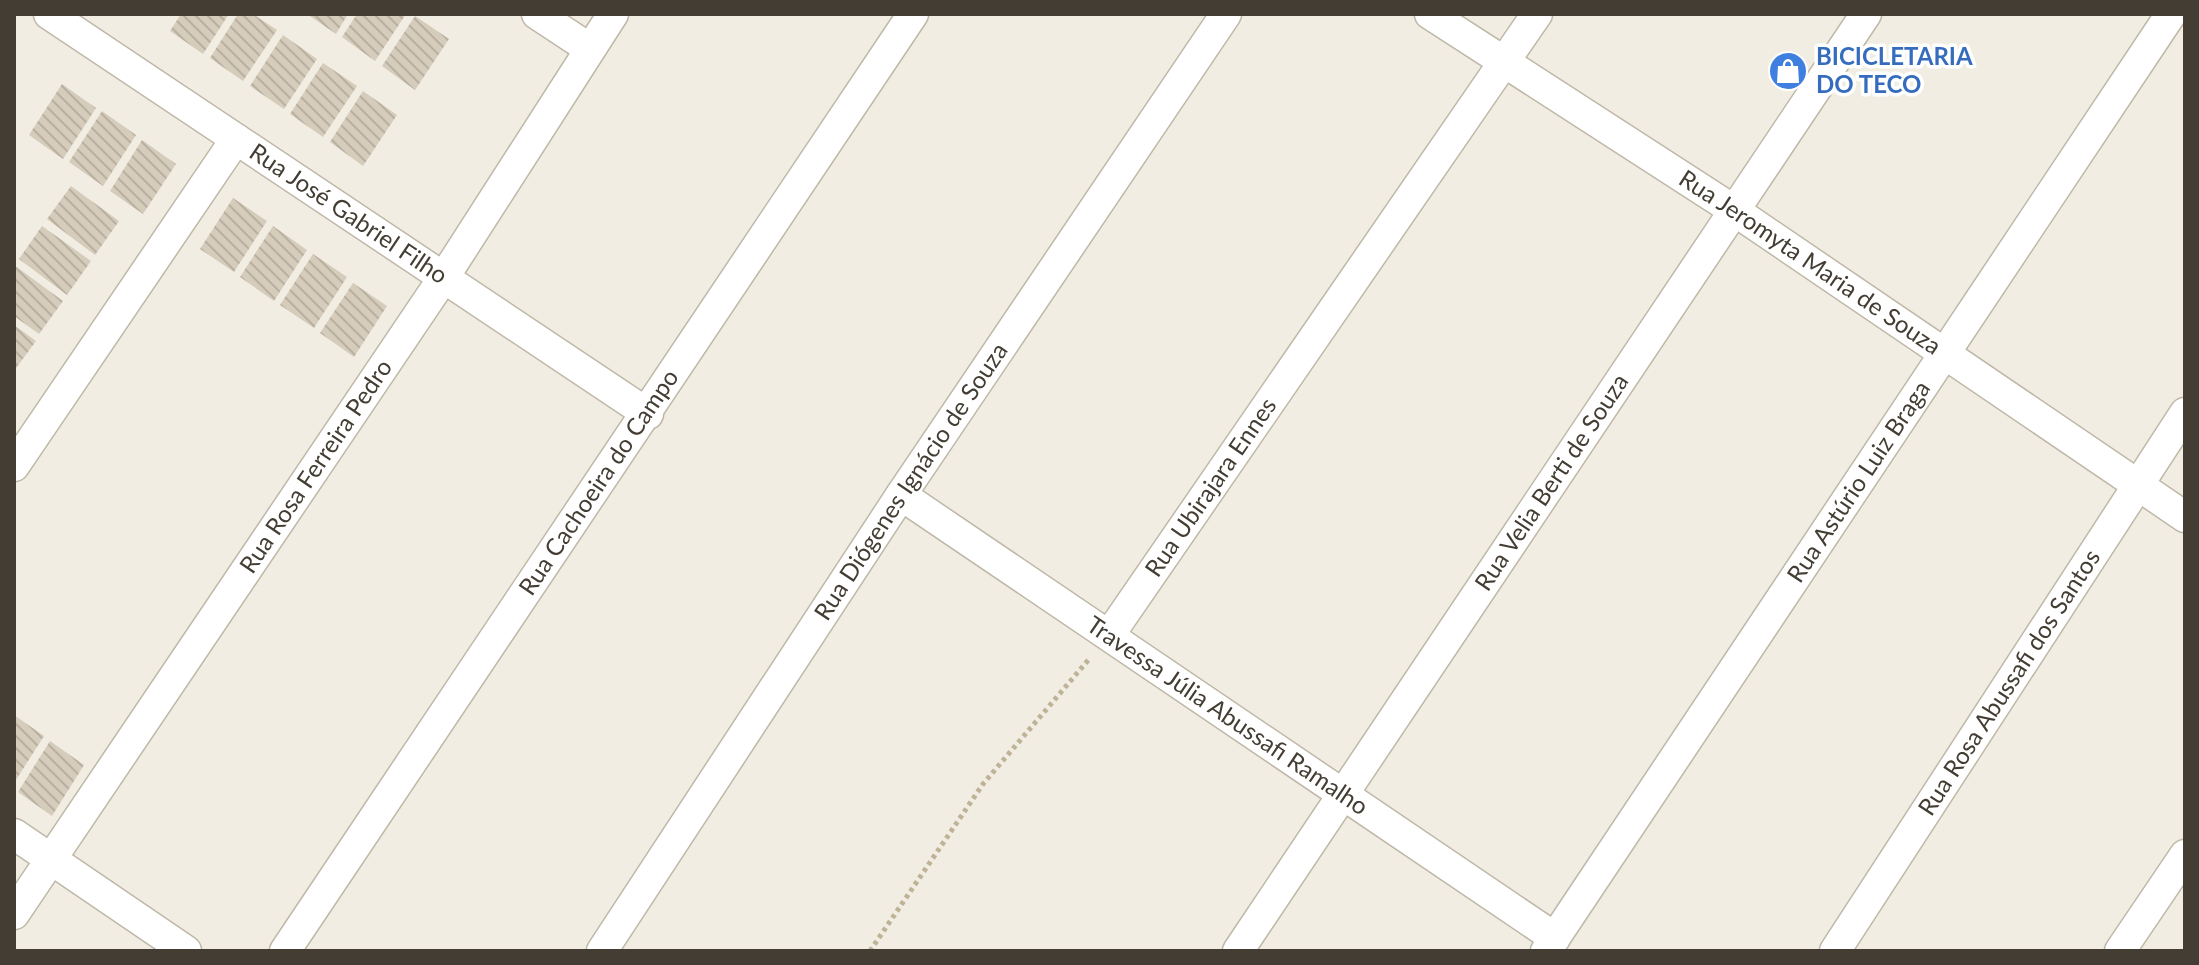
<svg xmlns="http://www.w3.org/2000/svg" width="2199" height="965" font-family="Lato,sans-serif">
<style>
.building{fill:url(#building-back-hatch)}
.lines{fill:none;stroke-linecap:round;stroke-linejoin:round}
.street-casing{stroke:#bfb8a8;stroke-width:33}
.path{stroke:#beb297;stroke-width:5;stroke-dasharray:4 4;stroke-linecap:butt}
.street{stroke:#fff;stroke-width:30}
.labels{text-anchor:middle;stroke-width:7;stroke-linejoin:round;paint-order:stroke}
.shop-label{font-size:24px;font-weight:bold;fill:#366cbe;stroke:#fff;text-anchor:start}
.street-label{font-size:24px;fill:#433d33;stroke:#fff}
</style>
<defs>
<pattern id="building-back-hatch" width="6" height="6" patternUnits="userSpaceOnUse" patternTransform="scale(2)"><rect width="6" height="6" fill="#d6ccbb"/><path d="M-1 5l2 2M0 0l6 6M5-1l2 2" fill="none" stroke="#b9b0a1"/></pattern>
</defs>
<rect width="100%" height="100%" fill="#f1ede2"/>
<g class="building">
<polygon points="181,14 229,14 203,54 170,31"/>
<polygon points="238,14 253,14 277,30 243,81 210,58"/>
<polygon points="307,14 348,14 336,34"/>
<polygon points="357,14 406,14 375,61 342,37"/>
<polygon points="415,16 449,39 415,90 382,66"/>
<polygon points="283,35 317,59 284,109 250,86"/>
<polygon points="323,63 357,86 323,137 290,114"/>
<polygon points="62,84 96,108 63,159 29,135"/>
<polygon points="363,91 397,115 363,166 330,142"/>
<polygon points="102,111 136,135 103,186 69,162"/>
<polygon points="142,140 176,164 143,214 110,191"/>
<polygon points="71,186 119,221 95,255 47,219"/>
<polygon points="233,198 267,221 234,272 200,249"/>
<polygon points="42,226 91,261 67,295 19,259"/>
<polygon points="273,226 307,250 274,301 240,277"/>
<polygon points="313,254 347,277 314,328 280,305"/>
<polygon points="14,265 63,301 39,334 14,316"/>
<polygon points="353,283 387,306 354,357 320,333"/>
<polygon points="14,325 36,341 14,371"/>
<polygon points="14,715 44,736 14,783"/>
<polygon points="50,741 84,765 52,816 18,792"/>
</g>
<g class="lines">
<defs>
<g id="street">
<path id="s1" d="M49,14L648,414"/>
<polyline points="537,14 590,49"/>
<path id="s2" d="M1430,14L1735,211L2185,517"/>
<polyline points="14,466 236,139"/>
<path id="s3" d="M901,495L1555,938"/>
<path id="s4" d="M1110,634L1537,14"/>
<polyline points="14,834 186,951"/>
<path id="s5" d="M14,914L444,277L613,14"/>
<path id="s6" d="M285,951L913,14"/>
<path id="s7" d="M602,951L901,495L1226,14"/>
<path id="s8" d="M1238,951L1866,14"/>
<path id="s9" d="M1546,951L2171,14"/>
<path id="s10" d="M1835,951L2185,413"/>
<polyline points="2120,951 2185,855"/>
</g>
</defs>
<use href="#street" class="street-casing"/>
<polyline class="path" points="870,951 983,784 1090,658"/>
<use href="#street" class="street"/>
</g>
<defs>
<symbol id="shop-disc" viewBox="-11 -11 22 22"><circle r="9.5" fill="#3f7fe0" stroke="#fff"/><path d="M-5-2.5h2.3a2.7 3.5 0 0 1 5.4 0H5L5.5 6h-11ZM-1.5-2.5h3a1.5 2.3 0 0 0-3 0Z" fill="#fff"/></symbol>
</defs>
<g fill-rule="evenodd">
<use href="#shop-disc" x="1766" y="49" width="44" height="44"/>
</g>
<g class="labels">
<g class="shop-label">
<text x="1816" y="65">BICICLETARIA<tspan x="1816" dy="28">DO TECO</tspan></text>
</g>
<g class="street-label">
<text dy="8" stroke="none"><textPath href="#s1" startOffset="360">Rua José Gabriel Filho</textPath></text>
<text dy="8" stroke="none"><textPath href="#s2" startOffset="454">Rua Jeromyta Maria de Souza</textPath></text>
<text dy="8" stroke="none"><textPath href="#s5" startOffset="540">Rua Rosa Ferreira Pedro</textPath></text>
<text dy="8" stroke="none"><textPath href="#s7" startOffset="562">Rua Diógenes Ignácio de Souza</textPath></text>
<text dy="8" stroke="none"><textPath href="#s8" startOffset="564">Rua Velia Berti de Souza</textPath></text>
<text dy="8" stroke="none"><textPath href="#s6" startOffset="564">Rua Cachoeira do Campo</textPath></text>
<text dy="8" stroke="none"><textPath href="#s9" startOffset="564">Rua Astúrio Luiz Braga</textPath></text>
<text dy="8" stroke="none"><textPath href="#s4" startOffset="178">Rua Ubirajara Ennes</textPath></text>
<text dy="8" stroke="none"><textPath href="#s10" startOffset="320">Rua Rosa Abussafi dos Santos</textPath></text>
<text dy="8" stroke="none"><textPath href="#s3" startOffset="394">Travessa Júlia Abussafi Ramalho</textPath></text>
</g>
</g>
<rect width="2199" height="965" fill="none" stroke="#433d33" stroke-width="32"/>
</svg>
